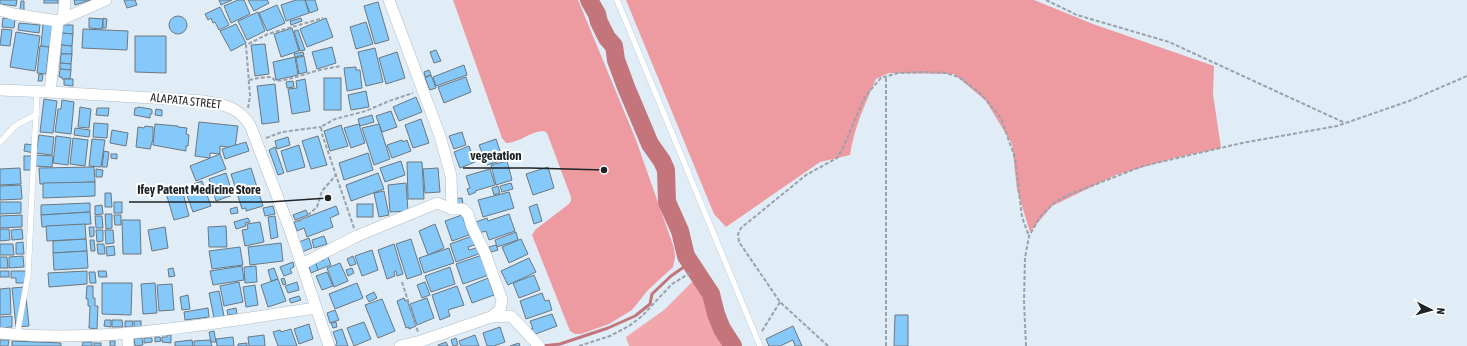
<svg xmlns="http://www.w3.org/2000/svg" width="1467" height="346" font-family="'Asap Condensed',sans-serif">
<style>
.green{fill:#f2a7ac}
.forest{fill:#ed9ba1}
.lines{fill:none;stroke-linecap:round;stroke-linejoin:round}
.stream{stroke:#c3757b;stroke-width:3}
.river{stroke:#c3757b;stroke-width:18}
.building{fill:#85c8fa;stroke:#6c777f}
.service-casing{stroke:#b0bcc5;stroke-width:6}
.minor-casing{stroke:#b0bcc5;stroke-width:12}
.path{stroke:#99a2aa;stroke-width:2;stroke-dasharray:4 2;stroke-linecap:butt}
.service{stroke:#fff;stroke-width:5.5}
.minor{stroke:#fff;stroke-width:11}
.labels{text-anchor:middle;stroke-width:4;stroke-linejoin:round;paint-order:stroke}
.street-label{font-size:12px;fill:#1f2427;stroke:#fff}
.leader{fill:none;stroke:#1f2427;stroke-width:1.5}
.callout-dot{fill:#1f2427;stroke:#fff;stroke-width:1.5}
.callout-label{font-size:13px;text-anchor:middle;font-weight:bold;fill:#1f2427;stroke:#fff;stroke-width:4;stroke-linejoin:round;paint-order:stroke}
</style>
<rect width="100%" height="100%" fill="#e0ecf6"/>
<polygon class="green" points="694,280 713,302 729,346 629,346 626,337 664,310"/>
<g class="forest">
<path d="M453,0H578L636,140L674,248L675,257L673,267L648,290L632,310L609,324L581,334H575L570,331L532,235L536,229L569,204L571,201V197L547,133L544,131C530,131 520,143 506,143L502,138Z"/>
<path d="M626,0H1034L1093,24L1214,66L1213,94L1221,148L1178,157L1116,175L1052,206L1030,232L1017,190L1012,144L986,101L954,74L889,73L876,79C865,104 854,128 850,155L820,162L726,227L714,214Z"/>
</g>
<g class="lines">
<polyline class="stream" points="542,346 560,344 608,328 635,316 650,304 652,294 671,276 691,262"/>
<polyline class="river" points="589,0 597,14 599,22 607,38 614,46 616,60 626,87 650,144 662,161 666,170 667,202 680,231 686,256 711,294 716,314 722,329 733,346"/>
</g>
<g class="building">
<polygon points="0,0 17,0 16,6 0,4"/>
<rect x="44" y="0" width="14" height="3"/>
<polygon points="74,0 91,0 75,5"/>
<polygon points="124,0 135,0 137,5 127,8"/>
<polygon points="219,0 232,0 221,5"/>
<polygon points="238,0 244,0 250,14 231,23 224,6"/>
<polygon points="248,0 267,0 269,3 254,11"/>
<polygon points="296,0 305,0 309,13 286,21 281,5"/>
<polygon points="305,0 315,0 318,10 310,13"/>
<polygon points="21,1 24,1 24,10 20,10"/>
<polygon points="378,2 389,40 375,44 364,6"/>
<polygon points="277,5 285,23 267,31 259,13"/>
<polygon points="220,7 229,25 219,30 215,22 213,23 211,18 208,20 205,14"/>
<polygon points="258,12 265,31 247,40 238,21"/>
<circle cx="178" cy="25" r="9"/>
<polygon points="3,18 15,19 14,28 2,27"/>
<polygon points="89,18 103,19 102,29 89,28"/>
<polygon points="103,18 107,19 106,28 103,28"/>
<polygon points="301,18 302,21 291,25 290,21"/>
<polygon points="326,18 333,37 307,47 300,29"/>
<polygon points="366,22 373,44 356,49 350,27"/>
<polygon points="19,23 40,25 39,33 18,30"/>
<polygon points="43,24 52,25 50,47 41,46"/>
<polygon points="236,24 246,43 231,51 220,31"/>
<polygon points="62,25 73,25 73,34 62,33"/>
<polygon points="292,28 299,51 281,57 274,34"/>
<polygon points="2,29 12,30 10,46 0,45"/>
<polygon points="83,29 128,31 127,50 82,48"/>
<polygon points="298,30 305,50 300,51 294,31"/>
<polygon points="16,32 40,36 35,71 10,67"/>
<polygon points="62,33 73,34 72,46 61,45"/>
<polygon points="135,36 166,36 166,73 135,72"/>
<polygon points="265,44 269,74 255,76 251,45"/>
<polygon points="61,45 72,46 72,54 61,54"/>
<polygon points="40,46 49,47 46,74 37,73"/>
<polygon points="332,47 336,63 317,69 312,52"/>
<polygon points="375,48 383,82 366,86 358,52"/>
<polygon points="436,50 441,61 434,63 430,52"/>
<polygon points="303,52 304,55 295,57 294,54"/>
<polygon points="397,52 405,78 386,84 379,58"/>
<polygon points="61,54 72,54 71,64 60,63"/>
<polygon points="304,56 307,72 299,74 296,58"/>
<polygon points="295,57 298,75 276,80 273,62"/>
<polygon points="60,63 71,64 71,70 60,69"/>
<polygon points="464,65 467,75 436,86 433,77"/>
<polygon points="356,67 356,70 360,70 362,88 347,91 344,68"/>
<polygon points="60,69 71,70 70,79 62,79 62,77 59,77"/>
<polygon points="429,70 431,75 425,77 424,72"/>
<polygon points="39,74 43,75 42,81 38,81"/>
<polygon points="431,75 436,88 430,90 425,78"/>
<polygon points="466,77 471,92 444,103 438,87"/>
<rect x="324" y="78" width="17" height="32"/>
<polygon points="64,79 73,79 73,86 64,85"/>
<polygon points="305,79 310,111 292,114 288,89 297,88 296,81"/>
<polygon points="293,81 294,87 287,88 286,82"/>
<polygon points="275,84 279,122 262,124 257,86"/>
<polygon points="366,91 369,107 351,110 348,95"/>
<polygon points="416,97 422,112 399,121 393,107"/>
<polygon points="44,99 57,101 53,133 40,132"/>
<polygon points="62,100 74,102 71,134 55,132 58,109 61,109"/>
<polygon points="80,107 91,109 89,128 78,127"/>
<polygon points="138,107 151,109 152,110 152,114 150,114 150,118 134,115 135,108 138,108"/>
<polygon points="97,108 109,108 108,116 96,115"/>
<polygon points="156,109 162,110 162,116 155,115"/>
<polygon points="391,111 397,127 382,132 376,116"/>
<polygon points="372,115 374,122 360,126 358,119"/>
<polygon points="421,119 429,143 413,148 405,125"/>
<polygon points="199,122 238,126 235,148 220,146 220,154 210,153 210,158 195,156"/>
<polygon points="94,123 108,124 107,138 93,137"/>
<polygon points="155,124 178,126 178,127 187,128 186,134 189,135 188,146 186,146 186,151 153,145"/>
<polygon points="359,124 365,143 351,148 344,128"/>
<polygon points="379,124 390,159 374,165 362,128"/>
<polygon points="341,125 348,146 330,151 324,131"/>
<polygon points="145,126 153,127 153,139 150,149 136,147 138,127 144,128"/>
<polygon points="75,128 90,130 89,137 74,135"/>
<polygon points="112,130 128,133 126,146 110,143"/>
<polygon points="462,132 466,145 454,149 449,136"/>
<polygon points="39,135 54,137 52,155 36,153"/>
<polygon points="56,136 71,138 68,165 53,163"/>
<polygon points="318,136 327,165 311,169 302,141"/>
<polygon points="288,137 290,145 277,149 275,141"/>
<polygon points="73,138 88,140 85,166 70,164"/>
<polygon points="92,139 105,140 101,167 89,166"/>
<polygon points="496,139 503,160 487,165 479,145"/>
<polygon points="402,140 403,142 407,140 411,151 392,158 387,145"/>
<polygon points="246,142 249,151 225,159 222,149"/>
<polygon points="25,144 35,145 34,153 24,151"/>
<polygon points="299,145 305,167 287,172 281,151"/>
<polygon points="469,146 475,162 460,168 454,152"/>
<polygon points="275,147 284,173 278,175 269,150"/>
<polygon points="104,151 109,152 107,167 102,167"/>
<polygon points="368,153 373,170 344,180 339,163"/>
<polygon points="111,154 117,154 117,159 111,158"/>
<polygon points="220,154 226,169 196,181 190,166"/>
<polygon points="35,155 53,156 52,167 34,166"/>
<rect x="24" y="156" width="9" height="14"/>
<polygon points="401,161 405,175 385,182 380,168"/>
<polygon points="507,161 512,180 496,185 491,165"/>
<polygon points="407,162 422,162 424,199 408,199"/>
<polygon points="94,167 95,182 40,184 39,168"/>
<polygon points="548,167 554,188 533,195 526,174"/>
<polygon points="20,168 21,184 0,185 0,169"/>
<polygon points="251,168 263,206 246,211 246,208 242,209 231,174"/>
<polygon points="438,168 440,192 425,193 423,169"/>
<polygon points="96,169 103,170 102,177 96,177"/>
<polygon points="490,169 495,185 475,191 476,192 469,195 467,189 470,188 466,176"/>
<polygon points="226,173 233,195 216,201 209,179"/>
<polygon points="378,173 384,189 351,201 346,185"/>
<polygon points="202,181 211,206 193,212 184,187"/>
<polygon points="95,182 95,196 43,198 43,183"/>
<polygon points="406,183 408,211 390,212 388,185"/>
<polygon points="511,183 513,189 502,192 500,186"/>
<polygon points="21,185 22,199 0,200 0,186"/>
<polygon points="498,186 500,193 494,195 492,188"/>
<polygon points="182,189 189,216 174,220 166,193"/>
<polygon points="384,191 389,215 379,217 374,193"/>
<polygon points="509,192 514,208 483,217 478,200"/>
<polygon points="105,193 111,193 112,207 105,207"/>
<polygon points="462,198 463,204 453,205 452,199"/>
<polygon points="0,202 21,202 21,213 0,214"/>
<rect x="114" y="202" width="8" height="11"/>
<polygon points="90,203 90,212 41,215 41,205"/>
<rect x="357" y="204" width="16" height="13"/>
<polygon points="537,204 542,221 534,224 529,207"/>
<polygon points="102,205 103,214 95,215 95,206"/>
<polygon points="273,206 275,214 265,216 263,208"/>
<polygon points="336,206 339,214 330,218 333,227 307,237 304,228 297,231 294,222"/>
<polygon points="237,207 238,213 231,214 230,209"/>
<polygon points="306,210 308,215 295,220 293,215"/>
<polygon points="90,212 91,224 42,227 41,215"/>
<polygon points="105,214 112,214 112,228 106,229"/>
<polygon points="509,214 515,231 489,240 486,231 479,233 476,222 487,218 488,221"/>
<polygon points="22,215 22,227 0,228 0,216"/>
<polygon points="114,215 121,215 121,225 115,225"/>
<polygon points="462,215 469,235 452,241 445,221"/>
<polygon points="95,216 102,216 103,228 96,228"/>
<polygon points="275,216 278,237 271,239 268,217"/>
<polygon points="248,218 250,222 245,223 246,226 236,229 234,222"/>
<polygon points="122,220 140,220 141,254 123,254"/>
<polygon points="260,222 264,242 245,246 242,230 248,229 247,224"/>
<polygon points="85,224 86,239 47,241 46,226"/>
<polygon points="435,224 444,248 428,255 419,231"/>
<polygon points="226,226 227,247 209,247 208,227"/>
<polygon points="89,227 94,227 94,236 90,237"/>
<polygon points="165,227 168,248 152,251 148,230"/>
<polygon points="0,229 9,229 10,240 0,241"/>
<polygon points="22,229 23,239 12,240 11,230"/>
<polygon points="96,230 103,230 103,241 97,242"/>
<polygon points="105,230 113,230 114,243 106,244"/>
<polygon points="516,232 518,240 497,247 495,240"/>
<polygon points="475,235 478,244 468,247 469,250 479,247 481,253 456,262 450,244"/>
<polygon points="324,236 327,244 314,248 312,240"/>
<polygon points="309,238 312,248 302,252 299,242"/>
<polygon points="86,239 87,251 53,253 53,241"/>
<polygon points="411,239 422,274 407,279 396,244"/>
<polygon points="521,239 528,254 509,263 502,247"/>
<polygon points="90,240 94,240 95,251 91,251"/>
<polygon points="23,242 24,254 16,254 16,243"/>
<polygon points="281,243 283,261 250,265 248,247"/>
<polygon points="0,244 13,244 14,255 0,255"/>
<polygon points="97,244 104,244 105,254 98,254"/>
<polygon points="394,244 403,274 397,276 396,271 394,272 395,276 387,279 378,250"/>
<polygon points="496,245 498,250 491,252 489,247"/>
<polygon points="114,246 115,255 107,256 106,247"/>
<polygon points="240,247 243,265 212,269 209,251"/>
<polygon points="449,248 454,263 424,273 419,258"/>
<polygon points="372,250 378,270 362,276 355,256"/>
<polygon points="87,251 88,268 54,270 53,253"/>
<polygon points="482,255 489,275 463,284 456,264"/>
<polygon points="23,256 24,267 9,268 9,257"/>
<polygon points="353,256 356,264 350,266 347,259"/>
<polygon points="0,257 7,257 8,268 0,268"/>
<polygon points="328,257 331,265 318,270 315,262 324,260 323,259"/>
<polygon points="529,258 536,272 508,285 501,271"/>
<polygon points="315,261 318,270 311,273 308,264"/>
<polygon points="293,262 294,267 290,269 292,273 284,276 280,267"/>
<polygon points="340,263 348,281 334,287 327,268"/>
<polygon points="242,266 244,280 213,285 210,271"/>
<polygon points="256,266 257,282 245,283 244,267"/>
<polygon points="450,267 455,284 431,292 425,276"/>
<polygon points="173,268 175,276 169,277 168,269"/>
<polygon points="274,268 278,279 271,281 268,270"/>
<polygon points="352,268 354,273 348,276 346,270"/>
<rect x="0" y="271" width="9" height="6"/>
<polygon points="11,271 26,271 26,283 16,283 16,278 11,278"/>
<polygon points="87,271 87,284 49,287 48,273"/>
<polygon points="98,271 106,271 107,277 99,277"/>
<polygon points="89,272 95,272 96,283 90,283"/>
<polygon points="327,272 333,286 322,290 316,276"/>
<polygon points="534,275 540,290 519,298 513,283"/>
<polygon points="284,278 286,284 283,285 281,279"/>
<polygon points="488,278 494,295 472,303 466,287"/>
<polygon points="278,279 286,301 268,307 261,285"/>
<polygon points="239,282 243,302 224,306 220,286"/>
<polygon points="297,282 299,290 288,293 285,286"/>
<polygon points="425,282 430,295 422,298 417,285"/>
<polygon points="102,283 132,283 131,315 102,314"/>
<polygon points="155,283 157,313 143,314 141,284"/>
<polygon points="357,283 363,298 335,309 329,294"/>
<polygon points="172,284 174,310 159,311 157,285"/>
<polygon points="255,285 258,305 246,307 243,287"/>
<polygon points="87,286 93,286 93,298 95,298 95,306 98,306 97,329 89,328 90,306 88,306 88,299 86,299"/>
<polygon points="457,286 464,305 448,310 450,316 440,320 432,295"/>
<polygon points="25,287 29,326 16,327 12,288"/>
<polygon points="10,288 11,314 0,315 0,289"/>
<polygon points="219,291 224,316 214,318 209,293"/>
<polygon points="374,292 377,298 369,302 366,296"/>
<polygon points="542,293 545,301 549,300 552,310 526,319 520,301"/>
<polygon points="188,295 190,309 182,310 180,297"/>
<polygon points="299,296 301,300 291,303 289,299"/>
<polygon points="404,298 405,301 407,300 416,326 409,329 409,327 406,328 397,301"/>
<polygon points="427,298 434,318 417,325 410,304"/>
<polygon points="382,299 395,331 378,338 365,305"/>
<polygon points="208,308 209,317 185,320 184,312"/>
<polygon points="236,308 237,314 228,315 227,310"/>
<polygon points="335,310 339,320 330,323 327,313"/>
<polygon points="552,314 557,326 533,335 531,329 533,329 530,321"/>
<polygon points="895,315 908,315 908,346 894,346"/>
<polygon points="12,316 12,327 0,328 0,317"/>
<polygon points="105,320 111,320 111,327 104,326"/>
<polygon points="112,320 122,320 123,327 112,327"/>
<polygon points="125,321 133,321 132,327 125,327"/>
<rect x="134" y="321" width="7" height="6"/>
<polygon points="336,322 337,327 333,328 331,323"/>
<polygon points="364,322 371,339 354,346 347,328"/>
<polygon points="309,324 313,339 299,344 294,329"/>
<polygon points="793,326 802,346 795,346 793,340 780,346 769,346 766,339"/>
<polygon points="500,327 505,342 494,346 487,346 483,333"/>
<polygon points="291,329 297,346 278,346 273,332 280,330 281,332"/>
<polygon points="342,329 348,346 336,346 336,344 337,343 333,332"/>
<polygon points="214,331 216,342 211,342 209,332"/>
<polygon points="167,335 171,335 171,343 162,342 162,337 167,337"/>
<polygon points="264,335 265,346 249,346 248,337"/>
<polygon points="475,335 479,346 461,346 459,341"/>
<polygon points="155,337 160,337 161,341 155,342"/>
<polygon points="233,337 234,346 217,346 216,339"/>
<polygon points="134,338 142,338 143,345 135,346"/>
<polygon points="144,338 152,338 152,342 144,343"/>
<polygon points="456,338 458,345 453,346 451,340"/>
<polygon points="0,340 9,340 8,346 0,346"/>
<polygon points="192,340 193,346 175,346 175,342"/>
<polygon points="210,340 212,346 194,346 194,341"/>
<polygon points="12,341 61,343 61,346 12,346"/>
<rect x="110" y="341" width="5" height="5"/>
<polygon points="83,342 92,342 92,346 82,346"/>
<polygon points="446,342 448,346 438,346 438,345"/>
<rect x="94" y="343" width="7" height="3"/>
<polygon points="247,343 247,346 238,346 238,344"/>
<polygon points="519,343 520,346 510,346"/>
</g>
<g class="lines">
<defs>
<g id="service">
<polyline points="617,0 760,346"/>
<polyline points="0,142 15,126 37,114"/>
<polyline points="17,335 28,275 37,91"/>
</g>
<g id="minor">
<polyline points="389,0 440,136 451,176 452,209"/>
<polyline points="0,10 13,14 58,21 106,0"/>
<polyline points="63,19 65,0"/>
<path d="M0,90L50,92L204,101C225,105 238,107 250,125L289,227L329,346"/>
<polyline points="50,92 58,21"/>
<polyline points="302,264 357,236 437,203 452,209 463,209 468,214 472,227 485,253 502,300 500,310 491,317"/>
<path d="M0,333C102,344 215,323 316,308"/>
<polyline points="128,333 128,346"/>
<polyline points="400,346 421,341 491,317 511,316 539,346"/>
</g>
</defs>
<use href="#service" class="service-casing"/>
<use href="#minor" class="minor-casing"/>
<g class="path">
<polyline points="1046,0 1077,15 1169,42 1343,122"/>
<path d="M249,80L259,78L271,77L276,81C287,80 296,77 306,74C317,70 329,68 341,66"/>
<polyline points="248,108 250,96 246,45 268,34 323,18"/>
<polyline points="266,138 282,132 321,127"/>
<polyline points="298,222 308,215 317,207 322,191 336,175"/>
<polyline points="354,228 322,134 321,127 335,119 366,111 389,101 413,93"/>
<polyline points="402,282 418,332"/>
<polyline points="762,331 780,302"/>
<polyline points="579,346 610,336 629,326 642,316 672,284 690,273"/>
<polyline points="828,346 780,302 739,242 738,234 741,228 806,175 837,158 843,148 862,103 867,94 881,78 898,73 927,72 946,73 959,77 980,93 1001,118 1015,158 1022,217 1029,236"/>
<polyline points="886,346 886,76"/>
<polyline points="1026,346 1024,301 1025,258 1029,236 1040,217 1054,203 1068,195 1143,166 1242,143 1337,126 1409,101 1467,76"/>
</g>
<use href="#service" class="service"/>
<use href="#minor" class="minor"/>
</g>
<g class="labels">
<g class="street-label">
<text transform="translate(186 101) rotate(6)" y="4">ALAPATA STREET</text>
</g>
</g>
<path class="leader" d="M604 170L530 168H463M328 198L269 202H129"/>
<g class="callout-dot">
<circle cx="604" cy="170" r="4"/>
<circle cx="328" cy="198" r="4"/>
</g>
<g class="callout-label">
<text x="496" y="160">vegetation</text>
<text x="199" y="194">Ifey Patent Medicine Store</text>
</g>
<g transform="translate(1431 310) rotate(96)" stroke="#ffffff" stroke-width="3" paint-order="stroke">
<path d="M0-3L7 15L0 10L-7 15Z" fill="#1f2427"/>
<text y="-6" font-size="11" font-weight="bold" text-anchor="middle" fill="#1f2427">N</text>
</g>
</svg>
